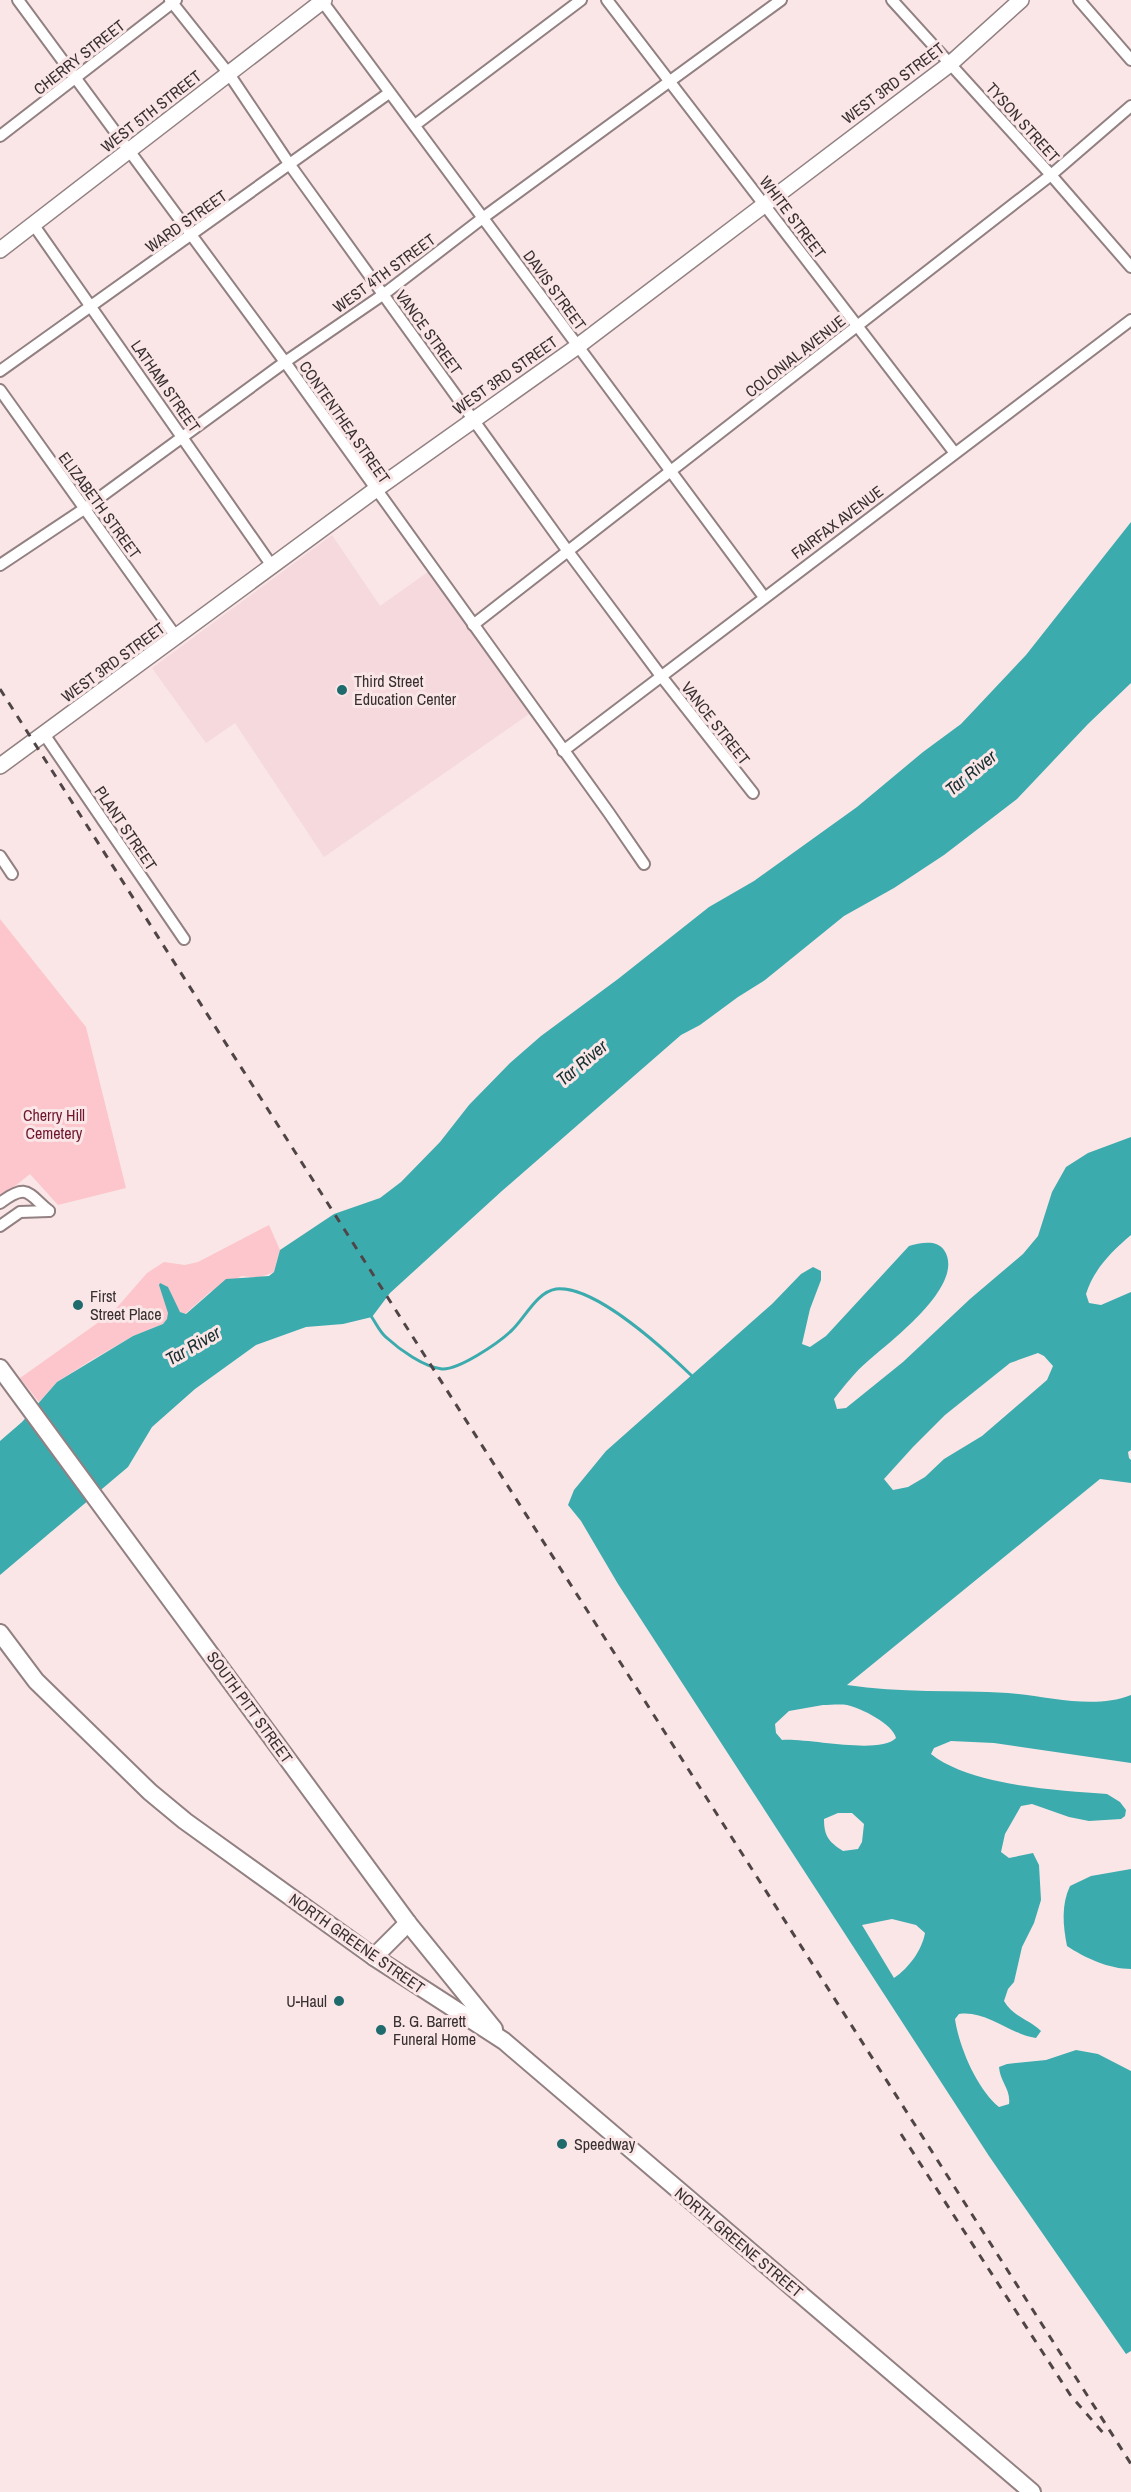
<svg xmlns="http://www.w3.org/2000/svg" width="1131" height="2492" font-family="'Archivo Narrow',sans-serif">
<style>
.built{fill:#f5d9dc}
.green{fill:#fcc6cc}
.water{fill:#3cabae;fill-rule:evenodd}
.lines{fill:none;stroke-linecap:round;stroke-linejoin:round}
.stream{stroke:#3cabae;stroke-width:3}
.street-casing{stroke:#928082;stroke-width:14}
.secondary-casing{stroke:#928082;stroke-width:18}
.primary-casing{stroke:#928082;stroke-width:20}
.street{stroke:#fff;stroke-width:10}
.secondary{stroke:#fff;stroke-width:15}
.primary{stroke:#fff;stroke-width:16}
.rail{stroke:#4f4546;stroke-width:3;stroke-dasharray:8 8;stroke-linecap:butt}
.poi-dot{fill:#1e6a6d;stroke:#fae6e7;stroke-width:2}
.labels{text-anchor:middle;stroke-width:6;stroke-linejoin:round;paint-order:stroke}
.street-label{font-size:16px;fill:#372f30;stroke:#fae6e7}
.poi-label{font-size:16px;fill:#372f30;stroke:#fae6e7;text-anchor:start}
.park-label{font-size:16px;fill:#6f162d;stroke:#fae6e7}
.water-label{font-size:18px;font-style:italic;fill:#162f30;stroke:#fae6e7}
</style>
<rect width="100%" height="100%" fill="#fae6e7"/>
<polygon class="built" points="332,535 380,606 428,572 532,712 324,857 235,723 206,743 152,668"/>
<g class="green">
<polygon points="0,919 86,1027 126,1188 58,1205 30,1174 0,1198"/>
<path d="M269,1225L280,1250L274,1272L258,1278L242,1276L210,1292L185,1314C174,1311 172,1296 168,1287V1319L163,1324L133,1336L90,1361L57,1382L39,1402L20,1378L113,1312L147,1273L164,1262L185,1265L198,1262Z"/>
</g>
<g class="water">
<polygon points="1131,522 1131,683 1088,724 1017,799 944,855 894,888 844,916 765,980 738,997 700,1025 681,1035 503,1190 390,1293 372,1317 343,1324 306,1327 256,1345 195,1389 152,1427 128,1467 0,1575 0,1441 22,1422 57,1382 133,1336 163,1324 167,1319 168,1313 159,1285 160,1283 168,1287 180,1312 186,1314 226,1279 269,1276 274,1272 280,1250 334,1214 380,1198 401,1182 440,1142 469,1105 510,1063 541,1036 618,979 709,907 754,881 857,807 923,752 961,724 1026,655"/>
<path d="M1131,1137V1235C1111,1252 1094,1269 1086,1294L1089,1303L1101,1305L1131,1292V1450L1128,1452L1129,1458L1131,1460V1483L1100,1479L847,1685C899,1693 955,1690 1008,1693C1048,1696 1093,1710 1131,1695V1763L994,1743L951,1741L934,1748L931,1754C971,1786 1057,1790 1107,1794L1120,1802L1126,1810L1125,1816L1121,1819L1089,1821L1069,1817L1032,1804L1021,1806L1005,1834L1001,1852L1009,1858L1033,1853L1039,1865L1041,1900L1034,1923L1022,1947L1014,1982L1008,1989L1004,2001C1013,2017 1029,2019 1041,2031L1036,2038C1009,2034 986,2010 959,2014L955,2019C959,2047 977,2089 999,2107L1009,2104C1011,2089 1000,2082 999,2067L1007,2064L1046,2060L1076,2050L1098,2054L1131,2071V2351L1126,2354L989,2156L618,1584L581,1521L568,1505L574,1490L606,1451L772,1304L801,1274L813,1267L821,1271V1280L810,1309L802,1344L810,1347L826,1336L909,1246C920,1243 936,1239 944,1250C967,1284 891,1341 868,1361C855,1372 845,1385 834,1399L837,1409L846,1408L903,1362L970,1299L1023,1254L1038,1236L1052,1192L1066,1167L1088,1153ZM1038,1353L1044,1356L1053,1366L1047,1380L982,1436L944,1459L925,1477L908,1487L893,1490L884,1479L913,1447L945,1415L1010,1363ZM823,1705C830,1705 840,1704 847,1705C861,1708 893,1724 896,1738C879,1755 809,1738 782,1740L776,1733L775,1724L789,1711ZM838,1813H852L864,1824L862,1842L858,1849L843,1851C829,1842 824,1836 824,1819ZM892,1919L916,1925L925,1933C922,1950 909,1968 894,1978L862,1925Z"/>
<path d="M1131,1869V1969C1109,1969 1085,1958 1067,1946C1063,1926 1061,1905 1070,1886L1091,1876Z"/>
</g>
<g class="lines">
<path class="stream" d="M371,1316C376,1323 380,1333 387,1338C400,1350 424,1367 442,1369C459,1370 498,1343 510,1332C524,1320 536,1292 556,1289C595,1285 665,1350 692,1376"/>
<defs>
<g id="street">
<polyline points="18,0 285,362 609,813 644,864"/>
<polyline points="170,0 229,74 290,165 567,550 661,676 753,793"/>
<polyline points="607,0 954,452"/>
<polyline points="892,0 1051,175 1131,267"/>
<polyline points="1079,0 1131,60"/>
<polyline points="322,1 764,597"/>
<polyline points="415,125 581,0"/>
<polyline points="0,136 176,0"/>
<polyline points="33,224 272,566"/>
<polyline points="0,371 389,93"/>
<polyline points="0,390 177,638"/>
<polyline points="0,565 84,509 285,362 384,294 484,217 781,0"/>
<polyline points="473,625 1051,175 1131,106"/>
<polyline points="44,734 184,939"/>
<polyline points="563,751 1131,320"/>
<polyline points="0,856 12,874"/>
<path d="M0,1203C28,1182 28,1194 49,1211"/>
<polyline points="0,1226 20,1212 49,1211"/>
</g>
<g id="secondary">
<polyline points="0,250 324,0"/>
<polyline points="0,766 375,490 578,346 950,64 1021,0"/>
</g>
<g id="primary">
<polyline points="0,1368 408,1923 494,2029"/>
<polyline points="0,1633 36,1681 150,1792 185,1821 374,1957 504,2041 1032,2492"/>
<polyline points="374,1957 408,1923"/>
</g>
</defs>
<use href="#street" class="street-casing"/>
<use href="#secondary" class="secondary-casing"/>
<use href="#primary" class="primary-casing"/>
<use href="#street" class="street"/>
<use href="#secondary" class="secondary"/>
<use href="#primary" class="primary"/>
<g class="rail">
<polyline points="0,689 1131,2464"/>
<polyline points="901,2134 1071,2396 1105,2435"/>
</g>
</g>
<g class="poi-dot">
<circle cx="342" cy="690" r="6"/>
<circle cx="78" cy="1305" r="6"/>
<circle cx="339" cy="2001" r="6"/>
<circle cx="381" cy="2030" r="6"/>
<circle cx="562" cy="2144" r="6"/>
</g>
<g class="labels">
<g class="street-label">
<text transform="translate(79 57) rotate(-38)" y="6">CHERRY STREET</text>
<text transform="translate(893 83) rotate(-37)" y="6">WEST 3RD STREET</text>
<text transform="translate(151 111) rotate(-38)" y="6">WEST 5TH STREET</text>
<text transform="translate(1023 122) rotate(48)" y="6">TYSON STREET</text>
<text transform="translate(793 217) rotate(53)" y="6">WHITE STREET</text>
<text transform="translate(186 221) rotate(-35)" y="6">WARD STREET</text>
<text transform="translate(384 273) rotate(-36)" y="6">WEST 4TH STREET</text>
<text transform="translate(555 290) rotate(54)" y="6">DAVIS STREET</text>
<text transform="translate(429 332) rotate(54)" y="6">VANCE STREET</text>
<text transform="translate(795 356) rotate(-38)" y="6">COLONIAL AVENUE</text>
<text transform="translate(505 375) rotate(-35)" y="6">WEST 3RD STREET</text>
<text transform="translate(166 386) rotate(55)" y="6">LATHAM STREET</text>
<text transform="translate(345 422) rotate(55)" y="6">CONTENTHEA STREET</text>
<text transform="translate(100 505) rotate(54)" y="6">ELIZABETH STREET</text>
<text transform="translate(837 522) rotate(-37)" y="6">FAIRFAX AVENUE</text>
<text transform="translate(113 662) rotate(-36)" y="6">WEST 3RD STREET</text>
<text transform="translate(716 723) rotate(52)" y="6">VANCE STREET</text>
<text transform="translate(126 828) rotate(56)" y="6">PLANT STREET</text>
<text transform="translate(250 1707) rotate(54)" y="6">SOUTH PITT STREET</text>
<text transform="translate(357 1943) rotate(35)" y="6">NORTH GREENE STREET</text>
<text transform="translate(739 2242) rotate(40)" y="6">NORTH GREENE STREET</text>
</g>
<g class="poi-label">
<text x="354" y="687">Third Street<tspan x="354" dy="18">Education Center</tspan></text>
<text x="90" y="1302">First<tspan x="90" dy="18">Street Place</tspan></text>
<text x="327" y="2007" text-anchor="end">U-Haul</text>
<text x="393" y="2027">B. G. Barrett<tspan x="393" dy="18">Funeral Home</tspan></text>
<text x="574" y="2150">Speedway</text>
</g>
<g class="park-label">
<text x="54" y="1121">Cherry Hill<tspan x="54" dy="18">Cemetery</tspan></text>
</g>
<g class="water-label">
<text transform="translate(971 773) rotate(-39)" y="6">Tar River</text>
<text transform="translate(582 1063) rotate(-40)" y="6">Tar River</text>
<text transform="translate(193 1346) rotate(-30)" y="6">Tar River</text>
</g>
</g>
</svg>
